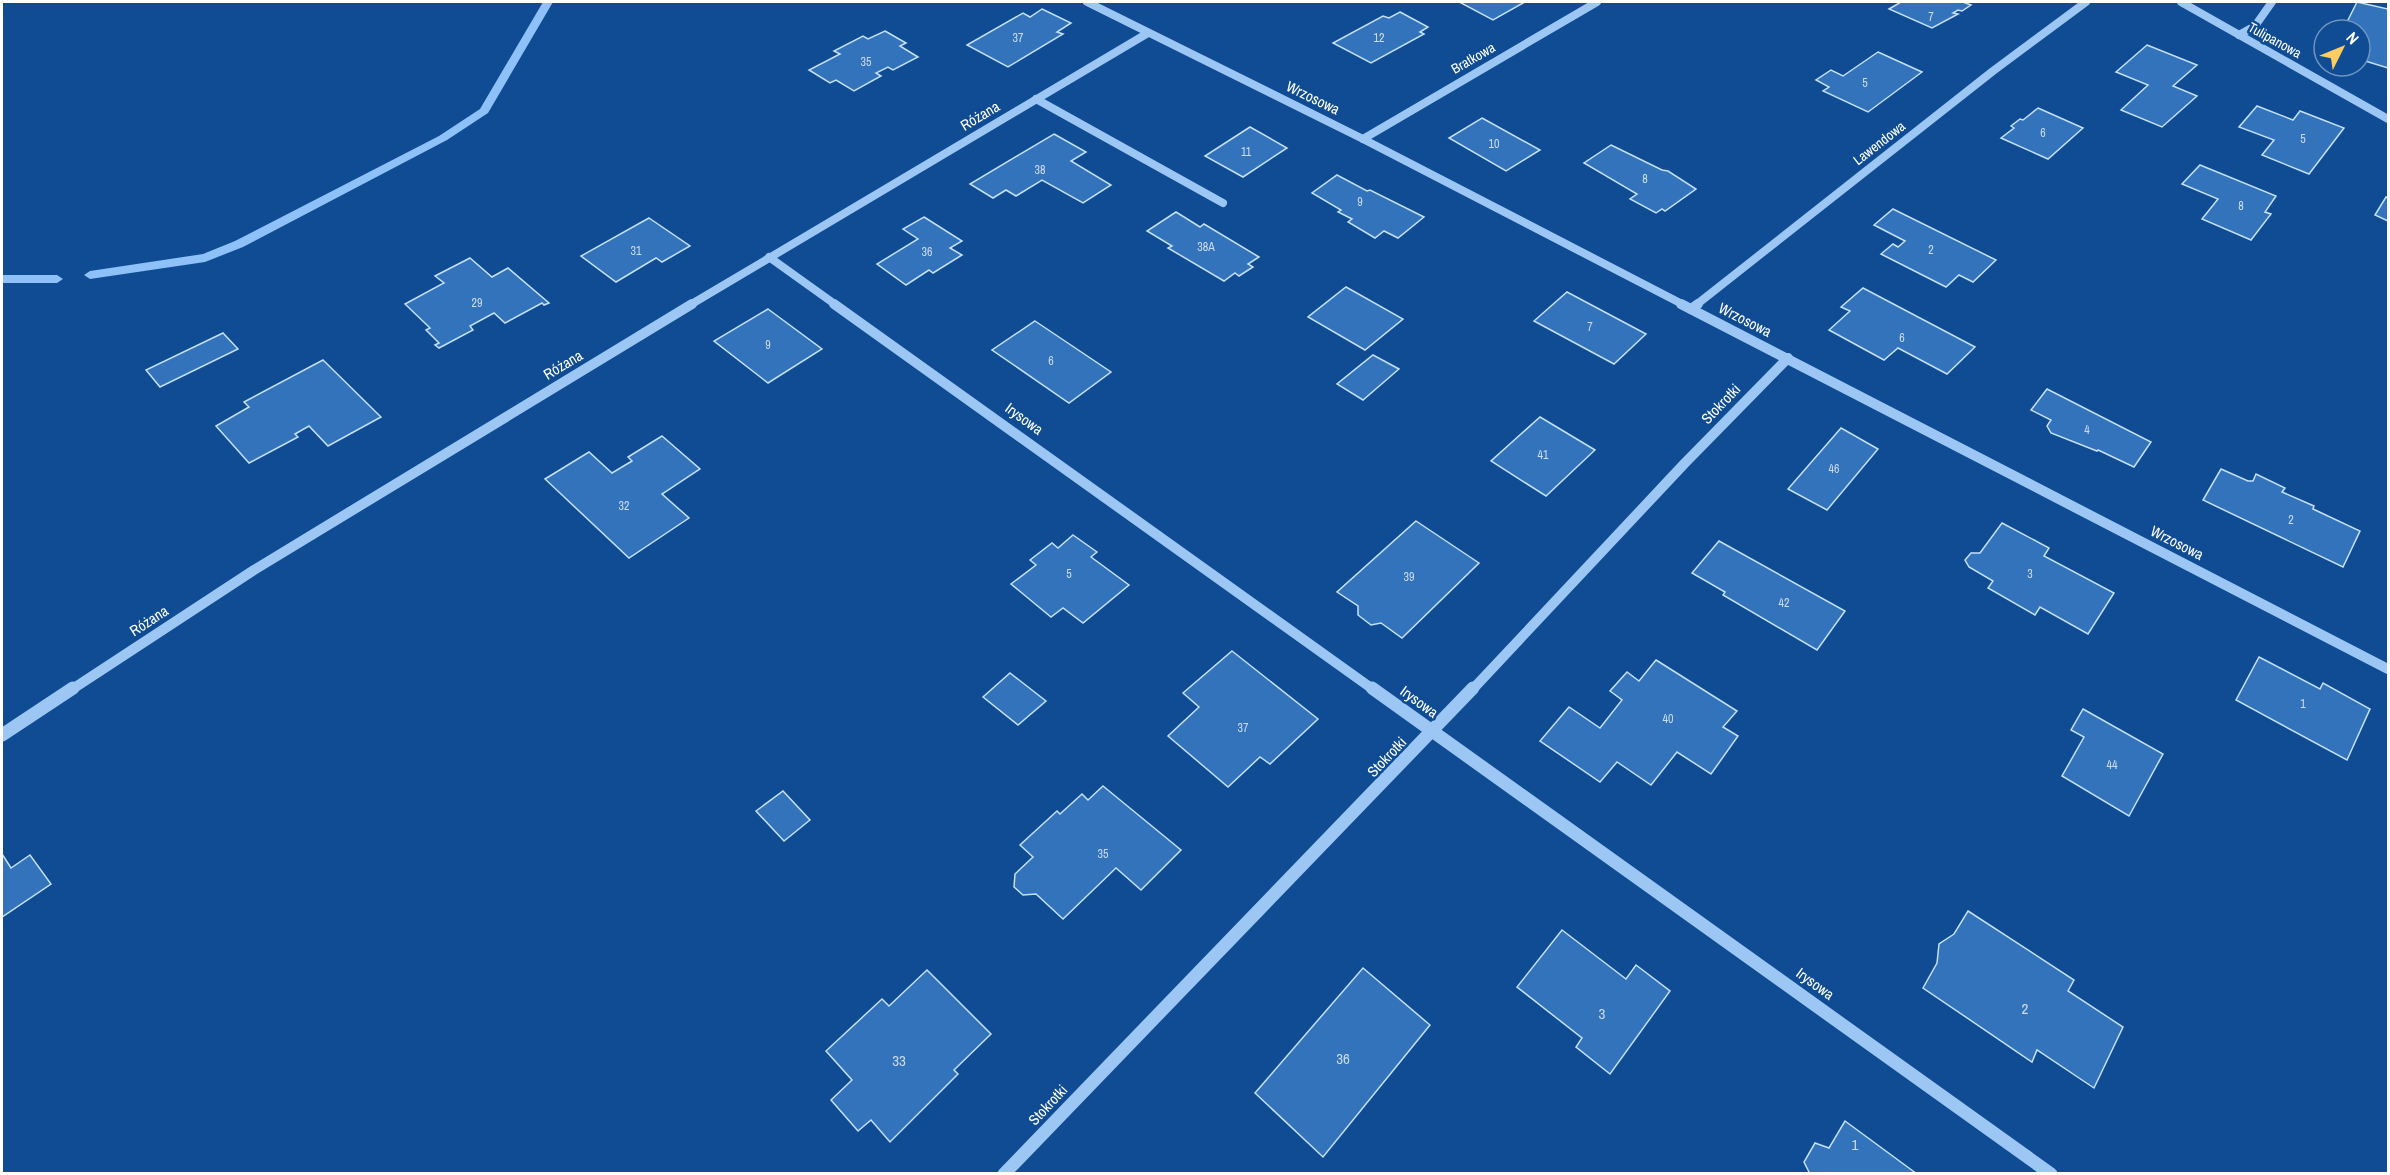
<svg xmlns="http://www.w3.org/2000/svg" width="2390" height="1175" font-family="'Archivo Narrow',sans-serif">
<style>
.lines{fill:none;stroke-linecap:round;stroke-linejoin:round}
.stream{fill:#8dc1f8;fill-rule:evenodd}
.building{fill:#3373bc;stroke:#c4e0fe;stroke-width:1.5}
.minor-far2{stroke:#9cc6f4;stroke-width:8}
.minor-far1{stroke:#9cc6f4;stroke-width:10}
.minor{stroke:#9cc6f4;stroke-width:13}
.labels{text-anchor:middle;stroke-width:5;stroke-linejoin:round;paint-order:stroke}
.number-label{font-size:12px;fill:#ccdcee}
.far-street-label{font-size:14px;fill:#fff;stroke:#0f4c94}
.street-label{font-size:15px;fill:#fff;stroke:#0f4c94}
.near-number-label{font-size:15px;fill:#ccdcee}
</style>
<rect width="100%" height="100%" fill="#0f4c94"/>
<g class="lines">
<g class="stream">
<polygon points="543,2 553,2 488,113 447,140 243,247 205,262 90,279 84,275 90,271 203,254 235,241 439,136 480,109"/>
<polygon points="2,275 57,275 63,279 57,283 2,283"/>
</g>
</g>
<g class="building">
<polygon points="1464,2 1525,2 1493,20 1461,3"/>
<polygon points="1901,2 1963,2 1971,5 1962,11 1958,10 1953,13 1958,14 1932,28 1889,9"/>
<polygon points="2357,2 2388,9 2388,68 2362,60 2369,43 2360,40 2360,30 2343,30"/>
<polygon points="1042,9 1071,23 1057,32 1063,34 1008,67 967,45 1023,13 1030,17"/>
<polygon points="1400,12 1428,27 1420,32 1424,34 1371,63 1333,43 1383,16 1389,18"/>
<polygon points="885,31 906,43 900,46 918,57 893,70 888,67 876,73 881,76 854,91 836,80 830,83 809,70 840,54 834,51 863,36 868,39"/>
<polygon points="2147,45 2197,65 2173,86 2197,96 2162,127 2121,110 2148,85 2116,72"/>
<polygon points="1878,52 1922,72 1868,112 1823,91 1829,87 1816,80 1831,70 1843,76"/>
<polygon points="2257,106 2293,120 2300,111 2344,128 2309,174 2262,155 2274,140 2239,127"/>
<polygon points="2038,108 2083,128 2048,159 2001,138 2014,128 2011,126 2020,119 2023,120"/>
<polygon points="1482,118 1540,150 1506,171 1449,138"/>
<polygon points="1250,127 1287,148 1243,177 1205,156"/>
<polygon points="1054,134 1086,152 1071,161 1111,185 1083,203 1042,180 1016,196 1006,190 993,198 970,184"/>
<polygon points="1611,145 1662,170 1668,171 1696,189 1665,211 1662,209 1656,213 1630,199 1637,194 1584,163"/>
<polygon points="2200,165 2276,196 2265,212 2271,214 2251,240 2202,219 2218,199 2182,184"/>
<polygon points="1337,175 1367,191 1370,190 1424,217 1398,238 1384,231 1375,238 1348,222 1352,219 1338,212 1341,210 1312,193"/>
<polygon points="2386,197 2388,198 2388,221 2375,215"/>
<polygon points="1893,209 1996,260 1973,282 1959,275 1946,287 1881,254 1893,244 1898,247 1905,241 1874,225"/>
<polygon points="1176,212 1200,227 1204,224 1259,257 1248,264 1253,267 1239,276 1235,273 1224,281 1168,248 1172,246 1147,231"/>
<polygon points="924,217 962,241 950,248 962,255 933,273 929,270 906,285 877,264 918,239 903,229"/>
<polygon points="649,218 690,246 662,262 656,258 616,282 581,256"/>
<polygon points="470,258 492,277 508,268 549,303 544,305 542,303 505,323 494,313 470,326 473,330 439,348 435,345 439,343 426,330 430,328 405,304 444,283 435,276"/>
<polygon points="1346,287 1403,319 1365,350 1308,317"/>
<polygon points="1863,288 1975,347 1947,374 1898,348 1884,360 1829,330 1850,311 1841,307"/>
<polygon points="1567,292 1646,334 1614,364 1534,321"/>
<polygon points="768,309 822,349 768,383 714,341"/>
<polygon points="1035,321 1111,372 1069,403 992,350"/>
<polygon points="223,333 238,349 160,387 146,370"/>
<polygon points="1373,355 1399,369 1363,400 1337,384"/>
<polygon points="323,360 381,417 328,446 309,426 295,434 298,437 249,463 216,426 249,407 244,402"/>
<polygon points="2047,389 2151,442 2134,467 2098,450 2097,451 2051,433 2047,426 2051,420 2031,410"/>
<polygon points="1540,417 1595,450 1546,496 1491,461"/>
<polygon points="1841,428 1878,449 1827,510 1788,489"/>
<polygon points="662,436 700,469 662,494 689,518 629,558 545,479 589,452 612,473 632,461 628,457"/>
<polygon points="2221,469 2248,481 2253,481 2256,474 2285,488 2282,492 2314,506 2313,509 2360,531 2343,567 2203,500"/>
<polygon points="1416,521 1479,563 1402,638 1381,623 1371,625 1358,615 1358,606 1337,592"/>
<polygon points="2002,523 2049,548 2044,556 2114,593 2088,634 2040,607 2035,615 1988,588 1993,581 1969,567 1965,560 1971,553 1980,553"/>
<polygon points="1073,535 1097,552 1091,557 1129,585 1083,623 1063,608 1051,617 1011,584 1036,565 1030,560 1052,543 1058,548"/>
<polygon points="1719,541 1845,611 1817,650 1723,595 1725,592 1692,573"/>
<polygon points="1232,651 1318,719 1270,764 1260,757 1228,787 1168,736 1199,707 1183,693"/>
<polygon points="2259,657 2320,689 2323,683 2370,709 2347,760 2236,700"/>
<polygon points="1656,660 1737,711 1723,727 1738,736 1711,774 1677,752 1651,785 1617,762 1600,782 1540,741 1569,707 1600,728 1622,700 1610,691 1627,672 1639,681"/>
<polygon points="1010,673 1046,701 1018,725 983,697"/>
<polygon points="2083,709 2163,754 2129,816 2062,776 2084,737 2071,730"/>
<polygon points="1103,786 1181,850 1141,890 1116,868 1063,919 1036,894 1023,895 1014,887 1015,874 1033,857 1020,845 1057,811 1060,814 1082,794 1088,800"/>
<polygon points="783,791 810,820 784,841 756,811"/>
<polygon points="2,854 11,868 30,855 51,884 2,917"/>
<polygon points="1968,911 2074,980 2068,991 2123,1027 2094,1088 2037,1050 2032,1062 1923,988 1937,963 1939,944 1954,934"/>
<polygon points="1562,930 1626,979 1636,965 1670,991 1610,1074 1576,1047 1582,1038 1517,987"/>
<polygon points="1363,968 1430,1025 1323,1157 1255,1093"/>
<polygon points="927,970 991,1034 954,1070 958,1074 890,1142 871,1120 858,1131 831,1100 852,1080 826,1051 882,999 889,1006"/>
<polygon points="1845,1121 1917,1174 1810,1174 1804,1162 1815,1143 1829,1148"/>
</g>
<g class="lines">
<g class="minor-far2">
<polyline points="1087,2 1363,139 1684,305"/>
<polyline points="2181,2 2388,119"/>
<polyline points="2239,35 2255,26 2272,2"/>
<polyline points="1036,99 1223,203"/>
<polyline points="1363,139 1597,2"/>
<polyline points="769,257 836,305"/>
<polyline points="690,305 1148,33"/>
<polyline points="1696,305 1993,71 2086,2"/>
</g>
<g class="minor-far1">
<polyline points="834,304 1374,690"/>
<polyline points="1681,304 2388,669"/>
<polyline points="1691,309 1698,304"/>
<polyline points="71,690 254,570 692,304"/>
<polyline points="1472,690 1684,464 1788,358"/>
</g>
<g class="minor">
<polyline points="1372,688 2051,1174"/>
<polyline points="2,735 73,688"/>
<polyline points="1004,1174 1473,688"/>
</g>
</g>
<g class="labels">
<g class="number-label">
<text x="1931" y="21">7</text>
<text x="1018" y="42">37</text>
<text x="1379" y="42">12</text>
<text x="866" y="66">35</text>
<text x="1865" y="87">5</text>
<text x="2043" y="137">6</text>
<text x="2303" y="143">5</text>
<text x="1494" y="148">10</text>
<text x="1246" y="156">11</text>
<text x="1040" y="174">38</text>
<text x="1645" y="183">8</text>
<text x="1360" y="206">9</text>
<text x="2241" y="210">8</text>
<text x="1206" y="251">38A</text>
<text x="1931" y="254">2</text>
<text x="636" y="255">31</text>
<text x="927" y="256">36</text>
<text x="477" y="307">29</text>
<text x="1590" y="331">7</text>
<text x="1902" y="342">6</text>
<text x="768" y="349">9</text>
<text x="1051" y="365">6</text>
<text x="2087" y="434">4</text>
<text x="1543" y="459">41</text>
<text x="1834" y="473">46</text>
<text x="624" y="510">32</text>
<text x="2291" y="524">2</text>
<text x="1069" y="578">5</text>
<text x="2030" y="578">3</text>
<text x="1409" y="581">39</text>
<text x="1784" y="607">42</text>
<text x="2303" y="708">1</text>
<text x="1668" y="723">40</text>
<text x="1243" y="732">37</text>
<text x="2112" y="769">44</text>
<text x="1103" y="858">35</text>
</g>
<g class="far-street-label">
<text transform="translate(2275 40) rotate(29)" y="5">Tulipanowa</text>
<text transform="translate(1473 58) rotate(-30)" y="5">Bratkowa</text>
<text transform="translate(1879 143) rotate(-38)" y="5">Lawendowa</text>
</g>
<g class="street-label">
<text transform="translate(1313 98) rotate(26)" y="5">Wrzosowa</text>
<text transform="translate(980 116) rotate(-31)" y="5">Różana</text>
<text transform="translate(1745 320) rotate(27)" y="5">Wrzosowa</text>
<text transform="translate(563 365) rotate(-31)" y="5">Różana</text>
<text transform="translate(1721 404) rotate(-46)" y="5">Stokrotki</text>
<text transform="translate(1024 419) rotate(36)" y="5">Irysowa</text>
<text transform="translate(2177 543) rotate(27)" y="5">Wrzosowa</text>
<text transform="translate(149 621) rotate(-33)" y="5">Różana</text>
<text transform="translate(1419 702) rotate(36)" y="5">Irysowa</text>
<text transform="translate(1387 757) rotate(-46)" y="5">Stokrotki</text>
<text transform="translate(1815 984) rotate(36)" y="5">Irysowa</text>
<text transform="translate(1048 1105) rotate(-47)" y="5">Stokrotki</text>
</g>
<g class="near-number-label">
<text x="2025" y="1014">2</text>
<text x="1602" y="1019">3</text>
<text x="1343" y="1064">36</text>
<text x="899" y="1066">33</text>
<text x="1855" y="1150">1</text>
</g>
</g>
<rect width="2390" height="1175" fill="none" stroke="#ffffff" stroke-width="6"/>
<g transform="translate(2342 48) rotate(47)"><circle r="28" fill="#0f4c94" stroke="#6f94bf" stroke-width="1.5"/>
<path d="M0-4.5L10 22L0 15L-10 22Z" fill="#ffcd5f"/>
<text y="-9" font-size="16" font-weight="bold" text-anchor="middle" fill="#ffffff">N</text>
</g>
</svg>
